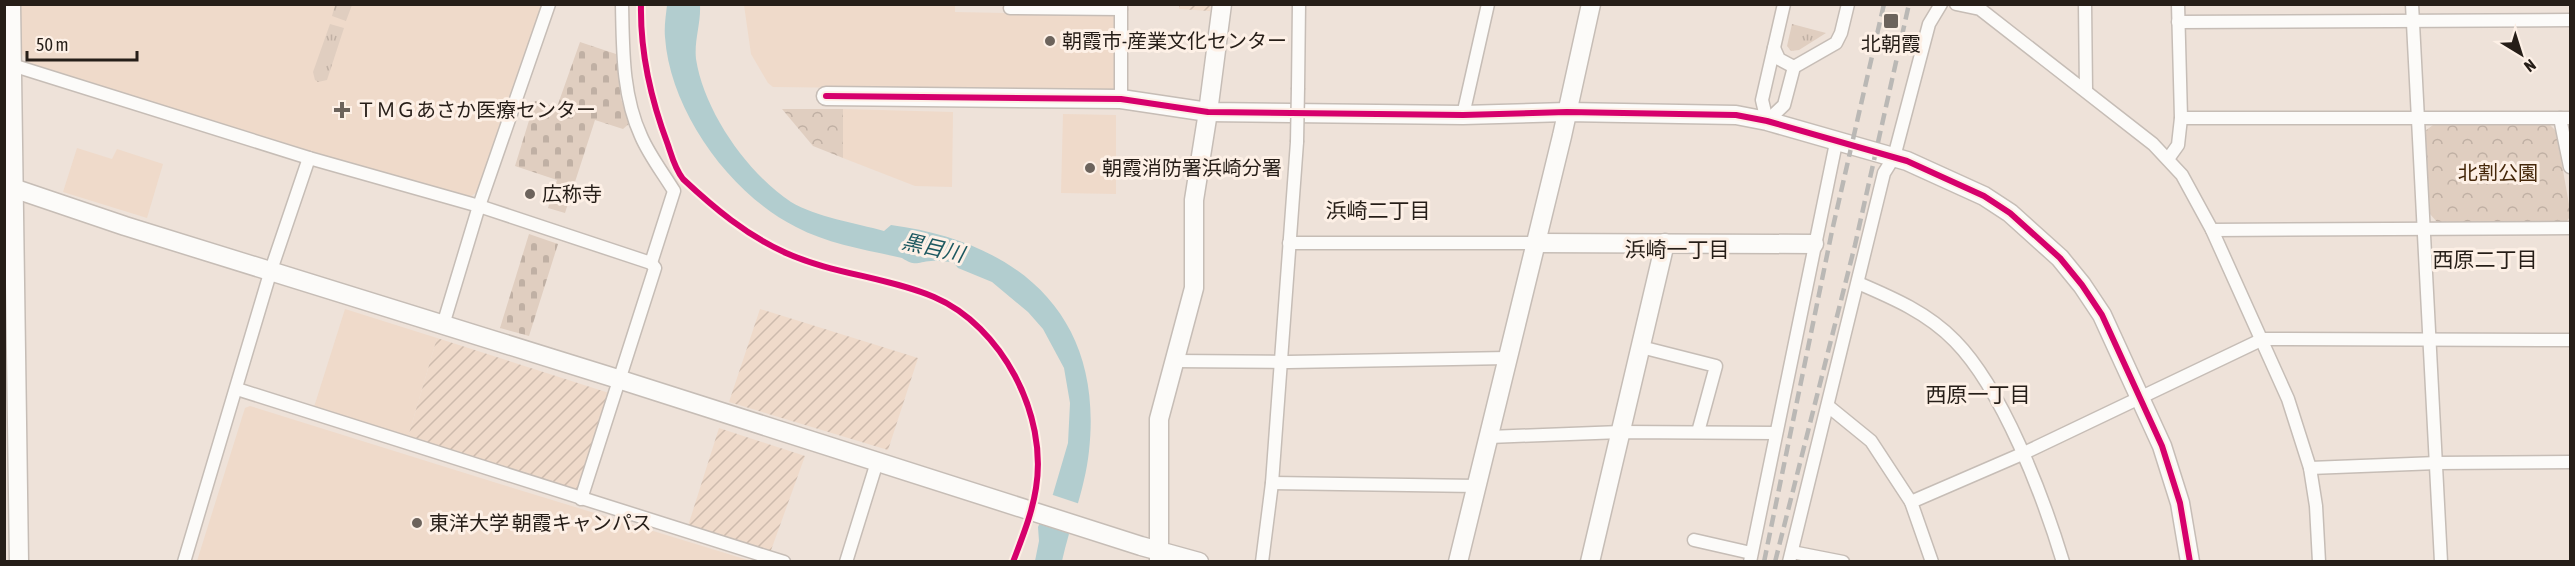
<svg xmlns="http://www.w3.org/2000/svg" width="2575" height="566" font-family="'Asap Condensed','Noto Sans JP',sans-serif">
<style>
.built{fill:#efdaca}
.industrial{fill:url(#industrial-furrows)}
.grass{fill:url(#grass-tufts)}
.forest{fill:url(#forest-crowns)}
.cemetery{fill:url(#cemetery-stones)}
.water{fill:#b2cdcf}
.pier{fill:#eee2d9}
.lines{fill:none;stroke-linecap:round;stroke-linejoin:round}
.street-casing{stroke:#c6bdb6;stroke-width:15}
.secondary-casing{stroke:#c6bdb6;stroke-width:21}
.street{stroke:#fcfbf9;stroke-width:12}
.secondary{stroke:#fcfbf9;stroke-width:18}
.rail{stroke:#bab8b5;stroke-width:4.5;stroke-dasharray:12 6;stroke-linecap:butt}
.street-bridge-casing{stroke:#c6bdb6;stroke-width:15;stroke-linecap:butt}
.street-bridge{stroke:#fcfbf9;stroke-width:12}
.cycleway-casing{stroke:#fdf0e6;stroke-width:10}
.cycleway{stroke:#d6006c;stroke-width:6}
.poi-dot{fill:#6c635c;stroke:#fdf0e6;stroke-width:2}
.labels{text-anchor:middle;stroke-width:6;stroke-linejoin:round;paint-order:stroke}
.poi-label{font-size:20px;fill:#261e18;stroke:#fdf0e6;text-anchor:start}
.park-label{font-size:20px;fill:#452709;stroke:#fdf0e6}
.neighbourhood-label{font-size:21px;fill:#261e18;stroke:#fdf0e6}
.water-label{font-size:21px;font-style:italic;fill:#1c5860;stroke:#fdf0e6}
</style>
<defs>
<pattern id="industrial-furrows" width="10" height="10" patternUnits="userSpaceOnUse" patternTransform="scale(1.5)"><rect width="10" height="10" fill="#efdaca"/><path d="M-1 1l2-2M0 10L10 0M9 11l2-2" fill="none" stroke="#cdbbad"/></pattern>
<pattern id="grass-tufts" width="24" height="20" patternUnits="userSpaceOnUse" patternTransform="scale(1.5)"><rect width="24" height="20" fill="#e0cec0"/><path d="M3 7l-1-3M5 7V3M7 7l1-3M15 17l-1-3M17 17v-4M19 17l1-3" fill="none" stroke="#c0b0a4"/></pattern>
<pattern id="forest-crowns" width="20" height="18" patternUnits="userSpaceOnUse" patternTransform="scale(1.5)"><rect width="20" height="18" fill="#e0cec0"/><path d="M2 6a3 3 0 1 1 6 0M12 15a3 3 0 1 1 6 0" fill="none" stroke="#c0b0a4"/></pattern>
<pattern id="cemetery-stones" width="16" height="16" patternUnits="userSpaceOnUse" patternTransform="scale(1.5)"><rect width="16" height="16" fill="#e0cec0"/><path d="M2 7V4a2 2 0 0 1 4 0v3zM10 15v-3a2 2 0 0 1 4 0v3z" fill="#c0b0a4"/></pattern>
</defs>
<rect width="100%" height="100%" fill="#eee2d9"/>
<g class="built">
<polygon points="955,4 955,12 1117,15 1114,91 773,87 768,83 751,54 744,5"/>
<polygon points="20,5 544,5 480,190 467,199 31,65 20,51"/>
<polygon points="843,109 953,112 952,187 915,186 843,158"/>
<polygon points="1063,114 1116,115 1116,194 1061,193"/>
<polygon points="77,148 112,159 117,149 163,164 147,218 63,192"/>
<polygon points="345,309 437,338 408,437 314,407"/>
<polygon points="250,406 500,484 751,561 197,561 245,408"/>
</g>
<g class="industrial">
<polygon points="1179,5 1179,4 1211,5 1210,11 1179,9"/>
<polygon points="760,309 918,358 888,450 729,402"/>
<polygon points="437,338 609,393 578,491 408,437"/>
<polygon points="719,428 805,456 770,553 688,526"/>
</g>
<g class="grass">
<polygon points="335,5 352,5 346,21 332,16"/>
<polygon points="330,24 344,28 327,80 318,82 315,80 313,72"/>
<polygon points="1792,24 1826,33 1799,50 1791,51 1787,46"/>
</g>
<g class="forest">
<polygon points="782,109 843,109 843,158 813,146"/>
<polygon points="2549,124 2556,131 2570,210 2570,217 2566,222 2437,222 2430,214 2425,131 2433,125"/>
</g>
<g class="cemetery">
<polygon points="580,42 616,54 621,99 630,123 623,129 595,120 565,213 548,208 557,180 515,166 535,101 557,107"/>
<polygon points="529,234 558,244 529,336 500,328"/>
</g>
<path class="water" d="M667,5H700C701,24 694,40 696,59C704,111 747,173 791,202C816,217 856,223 884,231L891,225C1019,242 1104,315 1089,451C1085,489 1070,525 1062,561H1035L1039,541L1038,527L1053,494L1068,443L1070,403L1064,368L1043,329L1028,312L992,282L958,268L953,262C946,262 938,260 931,261C917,262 916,267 902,258C867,250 828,244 796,227C730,194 670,111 665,37C664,26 666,15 667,5Z"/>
<polygon class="pier" points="1050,494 1080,504 1071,534 1036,523"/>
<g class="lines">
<defs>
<g id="street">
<path d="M622,4C623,48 622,95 641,136C649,155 663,173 674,191L651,263"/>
<polyline points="1956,4 1980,9 2153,144 2182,175 2212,230 2288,399 2310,468 2316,506 2319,562"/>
<polyline points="2085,4 2086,91"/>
<polyline points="2412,4 2441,562"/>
<polyline points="1010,8 1121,9"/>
<polyline points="2178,22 2570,20"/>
<polyline points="1774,48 1779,59 1794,67"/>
<polyline points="12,65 309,158 479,206 651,263 655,268 581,499"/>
<polyline points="1298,88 1299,4"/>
<polyline points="1121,99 1121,4"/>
<polyline points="1463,115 1488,4"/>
<polyline points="2181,118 2570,118"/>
<polyline points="2560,118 2570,167"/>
<polyline points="1767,121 1784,105 1794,67 1836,43 1841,33 1848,4"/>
<polyline points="1767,121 1762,100 1784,4"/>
<polyline points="2168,159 2178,145 2181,118 2178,4"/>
<polyline points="2212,230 2570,228"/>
<polyline points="1289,243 1536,243"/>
<path d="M1858,283C1893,298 1928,313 1955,341C2003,390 2043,496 2063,562"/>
<polyline points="443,325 479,206 549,4"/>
<polyline points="1641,347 1716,366 1698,432"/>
<polyline points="1174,361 1288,362 1508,358"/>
<polyline points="237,389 784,562"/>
<polyline points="1828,406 1871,441 1911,502 1932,562"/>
<polyline points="1489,437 1621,432 1776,433"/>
<polyline points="2310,468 2437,463 2570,462"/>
<polyline points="1272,483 1477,486"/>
<polyline points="1911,502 2022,454 2263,339 2570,340"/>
<polyline points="1694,540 1751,553"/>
<polyline points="1792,552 1843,562"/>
<polyline points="184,562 271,270 309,158"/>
<polyline points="846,562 877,462"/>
<polyline points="1262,562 1272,483 1297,142"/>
<polyline points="1750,562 1836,143"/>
<polyline points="1789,562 1884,173 1894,157 1929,24 1941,4"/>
</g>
<g id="secondary">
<polyline points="11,4 19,562"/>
<polyline points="826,96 1121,99 1208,112 1463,115 1567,112 1736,115 1767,121 1907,161 1984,196 2010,213 2060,258 2082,285 2102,315 2162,446 2180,503 2190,562"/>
<polyline points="4,185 125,226 618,379 1141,546 1199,562"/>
<polyline points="1536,243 1814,244"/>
<polyline points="1159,562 1159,419 1194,288 1194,200 1208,112 1222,4"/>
<polyline points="1458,562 1562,136 1591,4"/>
<polyline points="1590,562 1665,243"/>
</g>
</defs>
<use href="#street" class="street-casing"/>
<use href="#secondary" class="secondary-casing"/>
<use href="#street" class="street"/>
<use href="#secondary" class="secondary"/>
<g class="rail">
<polyline points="1764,562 1832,231 1884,4"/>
<polyline points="1775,562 1855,245 1909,4"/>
</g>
<defs>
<polyline id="street-bridge" points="1297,142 1298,88"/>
</defs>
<use href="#street-bridge" class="street-bridge-casing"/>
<use href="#street-bridge" class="street-bridge"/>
<defs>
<g id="cycleway">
<path d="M641,4C640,53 651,100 668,145C672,157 675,169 683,179C714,208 746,235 786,253C833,274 886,277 934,297C1002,326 1048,415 1036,488C1032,514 1022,538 1013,562"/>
<polyline points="826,96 1121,99 1208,112 1463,115 1567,112 1736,115 1767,121 1907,161 1984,196 2010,213 2060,258 2082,285 2102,315 2162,446 2180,503 2190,562"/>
</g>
</defs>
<use href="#cycleway" class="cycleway-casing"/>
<use href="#cycleway" class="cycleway"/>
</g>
<g class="poi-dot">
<rect x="1883" y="13" width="16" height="16" rx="3"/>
<circle cx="1050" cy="41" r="6"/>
<path d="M339 101h6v6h6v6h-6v6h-6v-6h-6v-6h6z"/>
<circle cx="1090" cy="168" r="6"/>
<circle cx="530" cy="194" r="6"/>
<circle cx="417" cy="523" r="6"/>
</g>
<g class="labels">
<g class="poi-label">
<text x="1062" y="48">朝霞市-産業文化センター</text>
<text x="1891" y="51" text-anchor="middle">北朝霞</text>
<text x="356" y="117">ＴＭＧあさか医療センター</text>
<text x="1102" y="175">朝霞消防署浜崎分署</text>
<text x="542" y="201">広称寺</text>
<text x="429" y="530">東洋大学 朝霞キャンパス</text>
</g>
<g class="park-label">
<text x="2498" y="180">北割公園</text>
</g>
<g class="neighbourhood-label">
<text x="1378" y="218">浜崎二丁目</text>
<text x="1677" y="257">浜崎一丁目</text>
<text x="2485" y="267">西原二丁目</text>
<text x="1978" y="402">西原一丁目</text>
</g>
<g class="water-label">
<text transform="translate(933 248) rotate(13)" y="7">黒目川</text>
</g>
</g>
<rect width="2575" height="566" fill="none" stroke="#261e18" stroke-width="12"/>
<g transform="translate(2521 54) rotate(142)" stroke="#fdf0e6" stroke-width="4.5" paint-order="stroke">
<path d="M0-4.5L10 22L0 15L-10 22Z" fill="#261e18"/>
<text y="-9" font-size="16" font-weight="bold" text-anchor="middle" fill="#261e18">N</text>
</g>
<path d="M27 51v9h110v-9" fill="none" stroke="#261e18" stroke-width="3"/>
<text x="36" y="51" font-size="18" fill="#261e18" stroke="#fdf0e6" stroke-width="4.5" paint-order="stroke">50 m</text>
</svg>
